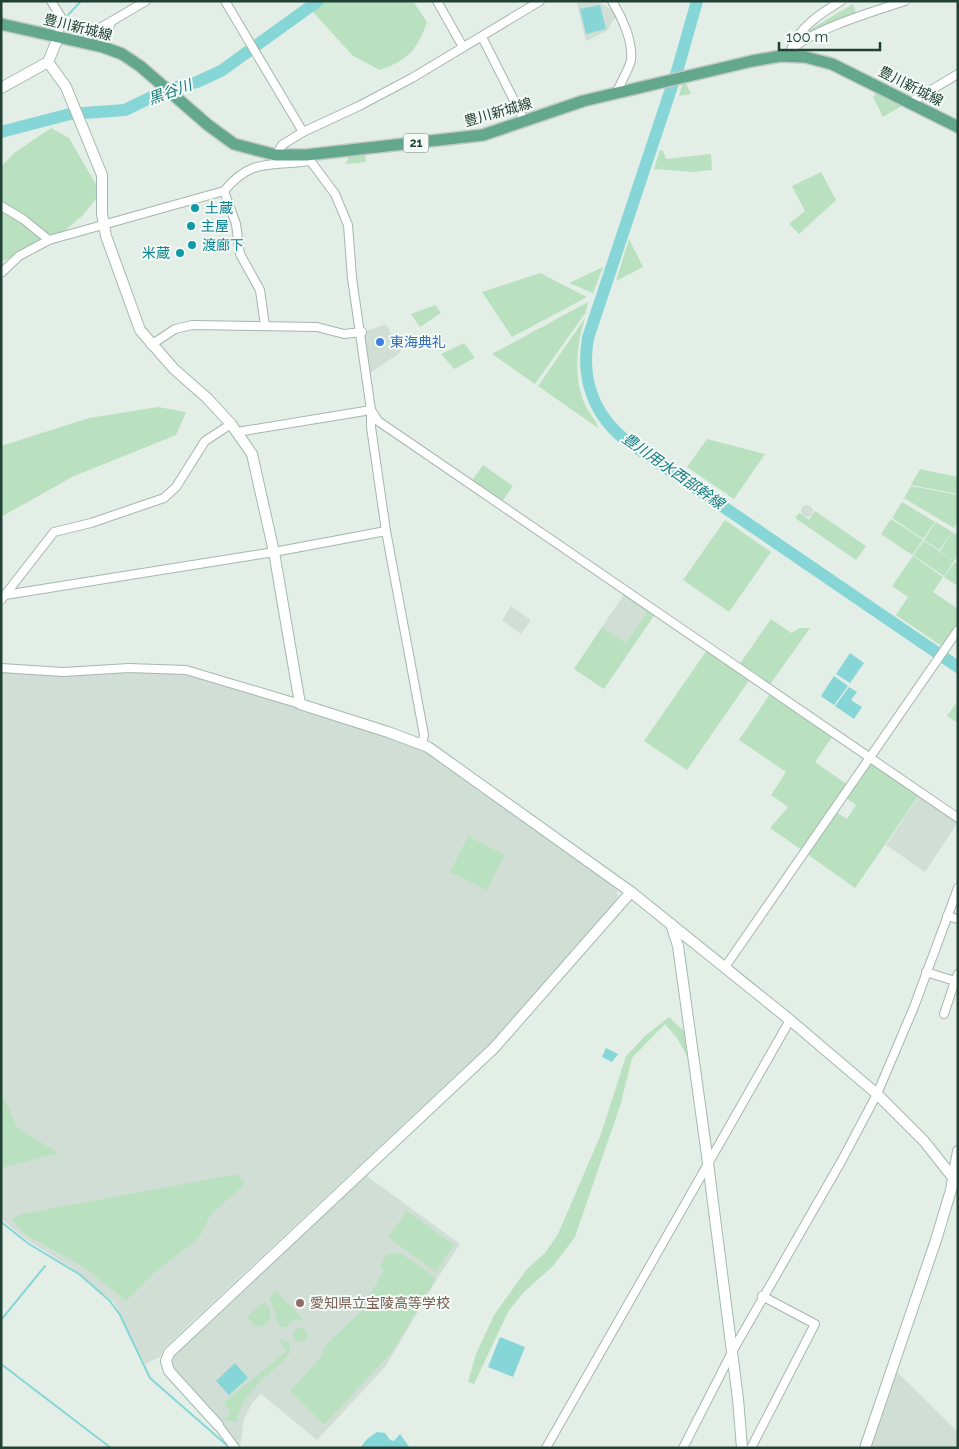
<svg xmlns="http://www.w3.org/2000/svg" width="959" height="1449" font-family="Raleway,'Noto Sans JP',sans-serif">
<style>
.built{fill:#d1ded6}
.green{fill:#bae1bf}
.water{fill:#86d5d7}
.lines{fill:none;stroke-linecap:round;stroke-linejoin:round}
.stream{stroke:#86d5d7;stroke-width:2}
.river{stroke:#86d5d7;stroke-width:12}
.street-casing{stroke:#a5b7ae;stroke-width:10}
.secondary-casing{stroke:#a0bbae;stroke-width:12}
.primary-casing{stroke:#c1cac6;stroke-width:14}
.street{stroke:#fff;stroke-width:8}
.secondary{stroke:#fff;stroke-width:10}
.primary{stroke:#63a78d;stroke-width:11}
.culture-dot{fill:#0f9aa8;stroke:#f4faf6;stroke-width:2}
.shop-dot{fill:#3f7fe0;stroke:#f4faf6;stroke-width:2}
.education-dot{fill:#8d6e63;stroke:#f4faf6;stroke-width:2}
.labels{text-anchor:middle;stroke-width:4;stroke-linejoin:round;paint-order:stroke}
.shield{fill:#f4faf6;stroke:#60786e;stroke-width:1}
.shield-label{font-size:12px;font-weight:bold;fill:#214134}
.street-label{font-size:14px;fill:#214134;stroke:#f4faf6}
.culture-label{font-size:14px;fill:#0d838f;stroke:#f4faf6;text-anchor:start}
.shop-label{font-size:14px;fill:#366cbe;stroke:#f4faf6;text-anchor:start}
.education-label{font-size:14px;fill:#785e54;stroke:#f4faf6;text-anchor:start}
.water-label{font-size:15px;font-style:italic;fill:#157e82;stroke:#f4faf6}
</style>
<rect width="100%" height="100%" fill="#e3eee7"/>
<g class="built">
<polygon points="576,1 597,1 612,10 615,9 620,17 614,19 607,31 586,41"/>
<polygon points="386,324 401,352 369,374 364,332"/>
<circle cx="807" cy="511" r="6"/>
<polygon points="623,596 647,612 626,643 602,627"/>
<polygon points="511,606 531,620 521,634 502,620"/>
<polygon points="1,670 183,672 421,746 615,885 618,895 613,906 501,1033 164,1348 160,1357 145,1364 114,1302 72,1268 27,1240 1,1219"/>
<polygon points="919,796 958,822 925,872 886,845"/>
<polygon points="364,1174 460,1244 437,1279 386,1366 317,1440 261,1394 252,1403 244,1419 240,1447 237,1448 176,1374 172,1364 174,1351"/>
<polygon points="897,1372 958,1432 958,1448 867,1448"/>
</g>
<g class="green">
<path d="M312,1H413L427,22C417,50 408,60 380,70L353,56L312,11Z"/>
<polygon points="853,4 857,16 800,40 806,32"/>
<polygon points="683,81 685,81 691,94 679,96"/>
<polygon points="879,90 905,104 883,117 873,97"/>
<polygon points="51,128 69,138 101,193 82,216 62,233 1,262 1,167 14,153"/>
<polygon points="660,150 663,151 666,159 711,154 712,170 693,172 654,169"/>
<polygon points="365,153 366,162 346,164 349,154"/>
<polygon points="821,172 836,200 799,234 789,224 805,211 792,186"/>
<polygon points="629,239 643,267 616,281"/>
<polygon points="603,267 593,293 569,283"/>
<polygon points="540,273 587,297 512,337 482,292"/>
<polygon points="588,302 586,312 535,384 492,354"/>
<polygon points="435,305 441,313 420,327 411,314"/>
<path d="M585,318C576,347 573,379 586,407C590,414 596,420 598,428L538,386Z"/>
<polygon points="464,343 475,358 454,369 441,354"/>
<polygon points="158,407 186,412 176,435 72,477 1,517 1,446 89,418"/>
<polygon points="707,439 765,454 734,499 687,467"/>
<polygon points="483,465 513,486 501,503 471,482"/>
<polygon points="920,469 958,477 958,494 911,485"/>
<polygon points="911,486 958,495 958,521 954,528 904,498"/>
<polygon points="902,502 935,522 923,539 892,518"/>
<polygon points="815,511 866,546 856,560 795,518 799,513 809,520"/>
<polygon points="891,519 923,540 912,555 881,534"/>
<polygon points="725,520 771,552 729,612 683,580"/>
<polygon points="936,522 952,532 939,550 924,540"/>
<polygon points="952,532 958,535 958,556 954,561 940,551"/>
<polygon points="924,541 939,551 930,565 939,551 954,561 944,576 913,555"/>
<polygon points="913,556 943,577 933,592 958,609 958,625 943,647 896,615 908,597 892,586"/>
<polygon points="955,562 958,564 958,586 944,577"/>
<polygon points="624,593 655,614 604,689 574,669 602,627 626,643 647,612 623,596"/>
<polygon points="771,619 791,633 800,628 810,628 769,686 739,665"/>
<polygon points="707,650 750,679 687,770 644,741"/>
<polygon points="770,694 832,737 815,762 848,785 803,851 770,828 788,807 771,795 786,772 739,740"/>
<polygon points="957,702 958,703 958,723 947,716"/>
<polygon points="870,762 919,795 855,888 807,854 836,812 847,819 856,805 846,798"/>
<polygon points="468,836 505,855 487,890 450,872"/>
<polygon points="669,1017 686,1033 688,1058 677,1038 665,1024 632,1058 621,1103 575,1237 553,1266 522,1294 508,1312 474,1384 468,1382 476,1354 494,1315 527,1269 545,1253 558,1234 601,1134 626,1056 645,1036"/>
<polygon points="1,1097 5,1100 17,1127 58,1153 1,1168"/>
<polygon points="237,1174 245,1183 210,1216 199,1238 156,1271 126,1301 87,1269 26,1235 11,1219 22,1214"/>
<polygon points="407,1211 454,1245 436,1272 388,1237"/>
<polygon points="387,1254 402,1254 436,1278 392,1352 324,1425 290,1391 320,1358 326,1345 361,1311 384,1270 380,1267"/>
<path d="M276,1291L304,1320L292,1321L286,1327H281C274,1318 275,1307 269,1298Z"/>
<polygon points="265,1301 270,1310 270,1320 262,1327 254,1325 247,1317"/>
<circle cx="300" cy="1335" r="7"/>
<path d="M279,1339L289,1342L290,1353C272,1374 240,1393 237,1422L222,1420L231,1414L224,1402L286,1352Z"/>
</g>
<g class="water">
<polygon points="600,5 606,29 586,34 580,9"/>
<polygon points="850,653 864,663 850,683 836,674"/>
<polygon points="834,676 848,686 834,705 821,696"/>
<polygon points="849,687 857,692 851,700 862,707 854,719 835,706"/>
<polygon points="606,1048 618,1054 612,1062 602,1057"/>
<polygon points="500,1337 525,1347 513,1377 488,1367"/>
<polygon points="235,1363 248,1378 229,1395 216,1381"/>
<polygon points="377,1432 385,1433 390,1440 394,1441 400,1434 410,1448 360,1448 367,1439"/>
</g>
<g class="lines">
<g class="stream">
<polyline points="68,15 81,1"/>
<polyline points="1,1222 29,1244 79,1274 110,1301 120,1315 150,1378 230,1448"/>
<polyline points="1,1320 45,1266"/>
<polyline points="1,1364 111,1448"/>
</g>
<g class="river">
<path d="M697,1L678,68L588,338C581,378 593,413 624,439L958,667"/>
<polyline points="1,132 70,114 125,110 168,89 197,82 221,71 318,1"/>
</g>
<defs>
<g id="street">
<polyline points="51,1 61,17 58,38"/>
<polyline points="225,1 303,132"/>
<polyline points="437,1 463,47"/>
<path d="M612,1C622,17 633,41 631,60C630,67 620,84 617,92"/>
<polyline points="88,35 146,1"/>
<polyline points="482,37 525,122"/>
<polyline points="103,47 111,22"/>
<path d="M791,50C798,28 821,13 841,1"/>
<path d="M791,56V50C813,29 875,11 905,1"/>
<polyline points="911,102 958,74"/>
<polyline points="276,155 282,145 303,132 359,106 412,78 540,1"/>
<polyline points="306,155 335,194 348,225 352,278 371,410 371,427 386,531 424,735 422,744"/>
<polyline points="224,191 236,224 240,254 260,290 265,326"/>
<polyline points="1,206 23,219 49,240"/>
<path d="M1,273L19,256L49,240L224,191C252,157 270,167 309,161"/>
<polyline points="151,345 175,329 192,325 317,327 344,334 362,332"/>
<polyline points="371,410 378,421 958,818"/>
<polyline points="237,432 371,410"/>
<polyline points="5,595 274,552 386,531"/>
<polyline points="1,600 54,532 91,523 164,498 176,487 205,441 231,424"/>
<polyline points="1,668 63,672 129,668 186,670 300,704"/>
<polyline points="947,916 958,919"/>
<polyline points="725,967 958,630"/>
<polyline points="926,972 955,981 958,974"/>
<polyline points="944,1014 955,981"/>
<polyline points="218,1425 235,1448"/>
<polyline points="546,1448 790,1020"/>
<polyline points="683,1448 732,1352 842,1160 877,1094 914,1007 958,888"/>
<polyline points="751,1448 815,1324 762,1296"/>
</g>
<g id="secondary">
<polyline points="48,62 66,87 102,175 102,214 106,236 140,330 174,369 207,398 231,424 252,454 274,552 300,704 388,732 428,747 631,892 790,1020 877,1094 924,1141 958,1184"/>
<polyline points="1,88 48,62 58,38"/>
<polyline points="671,924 678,946 708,1163 738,1399 742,1448"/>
<polyline points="218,1425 169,1371 166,1361 169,1353 494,1048 631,892"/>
<polyline points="865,1448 936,1240 951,1190 958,1151"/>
</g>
<polyline id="primary" points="1,24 103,47 122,54 140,66 208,125 234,144 276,155 306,155 483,135 583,101 752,61 781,56 805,57 832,64 958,127"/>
</defs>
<use href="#street" class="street-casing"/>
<use href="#secondary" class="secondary-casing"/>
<use href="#primary" class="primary-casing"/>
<use href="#street" class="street"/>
<use href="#secondary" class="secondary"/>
<use href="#primary" class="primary"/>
</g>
<g class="culture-dot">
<circle cx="195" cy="208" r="5"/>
<circle cx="191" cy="226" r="5"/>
<circle cx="192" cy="245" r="5"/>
<circle cx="180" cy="253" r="5"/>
</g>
<circle class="shop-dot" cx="380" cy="342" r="5"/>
<circle class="education-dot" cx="300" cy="1303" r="5"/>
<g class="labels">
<rect class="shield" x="403.5" y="133.5" width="25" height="19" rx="4"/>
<g class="shield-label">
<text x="416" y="147">21</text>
</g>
<g class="street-label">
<text transform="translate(78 27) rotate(14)" y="5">豊川新城線</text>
<text transform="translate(911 86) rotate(27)" y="5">豊川新城線</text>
<text transform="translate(498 112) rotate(-16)" y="5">豊川新城線</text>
</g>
<g class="culture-label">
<text x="205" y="213">土蔵</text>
<text x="201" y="231">主屋</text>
<text x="202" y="250">渡廊下</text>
<text x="170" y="258" text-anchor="end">米蔵</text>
</g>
<g class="shop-label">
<text x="390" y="347">東海典礼</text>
</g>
<g class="education-label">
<text x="310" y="1308">愛知県立宝陵高等学校</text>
</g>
<g class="water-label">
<text transform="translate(170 92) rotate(-20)" y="5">黒谷川</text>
<text transform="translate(673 471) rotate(35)" y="5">豊川用水西部幹線</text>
</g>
</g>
<rect width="959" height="1449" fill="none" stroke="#214134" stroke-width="5"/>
<path d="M779 42v8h101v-8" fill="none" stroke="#214134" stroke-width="2.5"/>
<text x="786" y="42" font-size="15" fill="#214134" stroke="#f4faf6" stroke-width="4" paint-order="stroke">100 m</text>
</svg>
